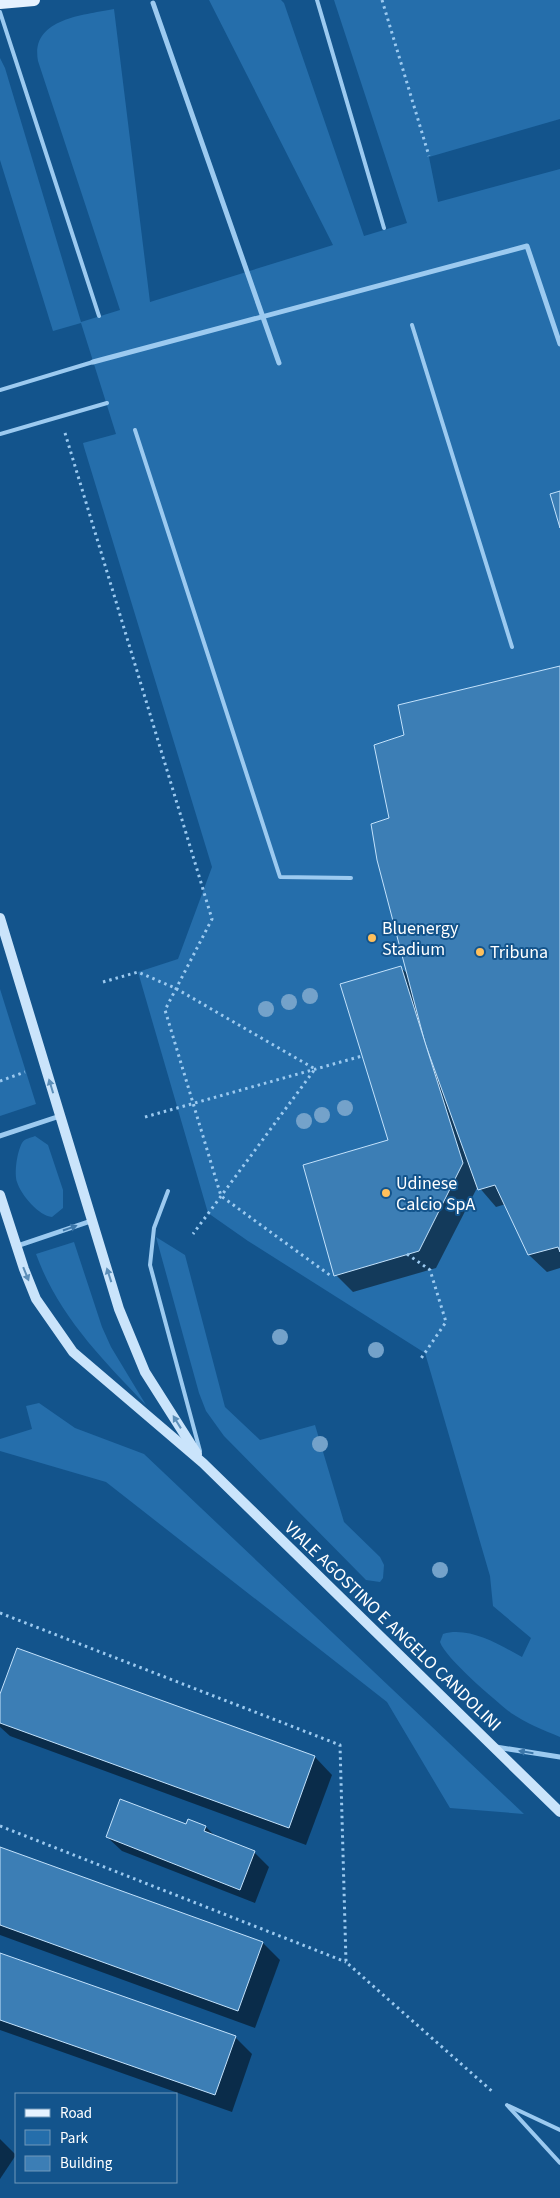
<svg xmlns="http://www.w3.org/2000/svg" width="560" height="2198" font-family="'Source Sans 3',sans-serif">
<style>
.green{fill:#256eab}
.shadow{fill:#0007}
.building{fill:#3c7eb5;stroke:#c3e2fc}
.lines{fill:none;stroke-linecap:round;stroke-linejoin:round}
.path{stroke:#9ccaf0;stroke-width:3;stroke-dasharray:2.5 4;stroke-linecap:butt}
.lane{stroke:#9ccaf0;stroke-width:4}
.street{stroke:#9ccaf0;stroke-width:5}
.secondary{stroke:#cae4fb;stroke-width:10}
.primary{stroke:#e6f2ff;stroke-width:12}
.tree{fill:#74a2ca}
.oneway{fill:#5c8eb8}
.oneway2{fill:#3c77aa}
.poi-dot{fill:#ffc05c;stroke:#13548c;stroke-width:2}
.labels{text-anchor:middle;stroke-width:4;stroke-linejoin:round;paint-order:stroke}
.poi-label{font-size:18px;fill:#fff;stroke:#13548c;text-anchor:start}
.street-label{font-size:18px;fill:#fff;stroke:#13548c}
</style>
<rect width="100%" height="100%" fill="#13548c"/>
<g class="green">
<path d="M209,0H281L284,3L364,236L407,223L334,0H560V119L429,157L438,202L560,169V1737C543,1730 526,1723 511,1713C496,1701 446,1659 440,1642L443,1634C469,1626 500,1645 522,1657L531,1638L493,1606L490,1576L425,1353L248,1241L208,1213L138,972L178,959L212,867L84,447L83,443L116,434L81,323L53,331L0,160V58L5,68L81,322L120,310L38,61C30,18 85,15 114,9L150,302L333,245Z"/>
<polygon points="0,989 36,1104 0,1116"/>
<path d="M35,1136L48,1145L63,1190V1208L52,1217C39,1216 21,1195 17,1182C14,1173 17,1152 22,1143C25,1138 31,1138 35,1136Z"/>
<polygon points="156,1237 185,1255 225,1407 260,1440 315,1425 344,1522 380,1557 384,1565 383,1578 380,1582 366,1580 224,1436 206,1411 199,1393"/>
<path d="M74,1242L102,1327L111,1347L146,1405C102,1359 58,1315 36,1254Z"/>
<polygon points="39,1403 75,1428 144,1454 524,1814 450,1808 387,1702 106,1482 0,1451 0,1439 32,1429 26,1406"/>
</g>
<g class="shadow">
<polygon points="560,667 560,1268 547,1272 529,1255 506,1204 496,1207 478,1186 436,1268 353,1292 336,1275 389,1141 400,967 408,974 391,819 406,736"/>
<polygon points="18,1649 315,1757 332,1775 306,1845 10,1736 0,1727 0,1698"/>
<polygon points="188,1821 206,1827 216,1837 254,1852 269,1867 255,1903 122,1851 107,1837 187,1826"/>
<polygon points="0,1848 263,1943 280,1960 255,2028 0,1935"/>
<polygon points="0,1954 235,2037 252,2054 232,2112 0,2030"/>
<polygon points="0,2139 16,2155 0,2179"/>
</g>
<g class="building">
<polygon points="560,491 560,528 550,494"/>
<polygon points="560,666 560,1252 558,1247 528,1255 495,1185 478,1190 425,1043 377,860 371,824 389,818 374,745 404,735 398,705"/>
<polygon points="401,966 463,1163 419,1251 334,1276 303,1165 388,1140 340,984"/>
<polygon points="17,1648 315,1756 289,1828 0,1723 0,1694"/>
<polygon points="120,1799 186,1824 188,1819 206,1826 204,1831 255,1851 240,1890 106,1837"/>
<polygon points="0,1847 263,1942 238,2011 0,1925"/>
<polygon points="0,1953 236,2036 215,2095 0,2020"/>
</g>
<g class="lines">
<g class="path">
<polyline points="382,0 429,156"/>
<polyline points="65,433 212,919 165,1010 221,1196 331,1276"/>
<polyline points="103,982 138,972 175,988 315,1069 193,1234"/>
<polyline points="0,1081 25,1072"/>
<polyline points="145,1117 362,1056"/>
<polyline points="407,1254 430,1270 446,1322 420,1360"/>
<polyline points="0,1613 340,1745 346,1962 494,2093"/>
<polyline points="0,1826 346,1962"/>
</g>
<g class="lane">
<polyline points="317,0 384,228"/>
<polyline points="0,12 99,316"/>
<polyline points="412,325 512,647"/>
<polyline points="0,390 93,362"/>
<polyline points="135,430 280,877 351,878"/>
<polyline points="0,434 107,403"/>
<polyline points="168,1191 154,1228 150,1265 200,1451"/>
<polyline points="507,2105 560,2163"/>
<polyline points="509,2106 560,2130"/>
</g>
<g class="street">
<polyline points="153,3 279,363"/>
<polyline points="93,362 527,246 560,344"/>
<polyline points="0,1136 60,1116"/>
<polyline points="17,1246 91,1221"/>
<polyline points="496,1747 560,1757"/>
</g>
<g class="secondary">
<polyline points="0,918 119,1309 145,1372 197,1454"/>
<polyline points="0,1195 24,1269 36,1299 73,1352 203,1463 560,1812"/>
</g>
<polyline class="primary" points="0,3 34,0"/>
</g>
<g class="tree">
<circle cx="310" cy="996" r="8"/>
<circle cx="289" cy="1002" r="8"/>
<circle cx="266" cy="1009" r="8"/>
<circle cx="345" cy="1108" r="8"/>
<circle cx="322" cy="1115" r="8"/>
<circle cx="304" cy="1121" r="8"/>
<circle cx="280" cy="1337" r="8"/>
<circle cx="376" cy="1350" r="8"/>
<circle cx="320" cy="1444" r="8"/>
<circle cx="440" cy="1570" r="8"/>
</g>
<defs><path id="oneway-solid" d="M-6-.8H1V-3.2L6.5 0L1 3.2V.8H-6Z" transform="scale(1.25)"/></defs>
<g class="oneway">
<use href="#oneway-solid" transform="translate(51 1086) rotate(-107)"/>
<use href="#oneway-solid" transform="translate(26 1274) rotate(68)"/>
<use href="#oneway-solid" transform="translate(109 1275) rotate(-108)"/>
<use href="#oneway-solid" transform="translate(177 1422) rotate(-122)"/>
</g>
<g class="oneway2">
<use href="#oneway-solid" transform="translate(70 1228) rotate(-19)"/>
<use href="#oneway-solid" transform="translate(526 1752) rotate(-171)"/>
</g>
<g class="poi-dot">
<circle cx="372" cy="938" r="5"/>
<circle cx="480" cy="952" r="5"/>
<circle cx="386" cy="1193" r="5"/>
</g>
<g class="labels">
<g class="poi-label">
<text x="382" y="934">Bluenergy<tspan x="382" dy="21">Stadium</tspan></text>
<text x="490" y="958">Tribuna</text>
<text x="396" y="1189">Udinese<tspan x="396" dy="21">Calcio SpA</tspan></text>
</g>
<g class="street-label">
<text transform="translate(393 1626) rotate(44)" y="6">VIALE AGOSTINO E ANGELO CANDOLINI</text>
</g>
</g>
<rect x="15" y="2093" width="162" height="90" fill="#13548c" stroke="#7198ba"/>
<rect x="25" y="2109" width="25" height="8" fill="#e6f2ff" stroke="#7198ba"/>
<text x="60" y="2118" font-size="15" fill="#ffffff">Road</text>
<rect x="25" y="2130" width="25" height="15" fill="#256eab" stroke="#7198ba"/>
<text x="60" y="2143" font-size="15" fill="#ffffff">Park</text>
<rect x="25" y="2156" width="25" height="15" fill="#3c7eb5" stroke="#7198ba"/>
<text x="60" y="2168" font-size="15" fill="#ffffff">Building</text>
</svg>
